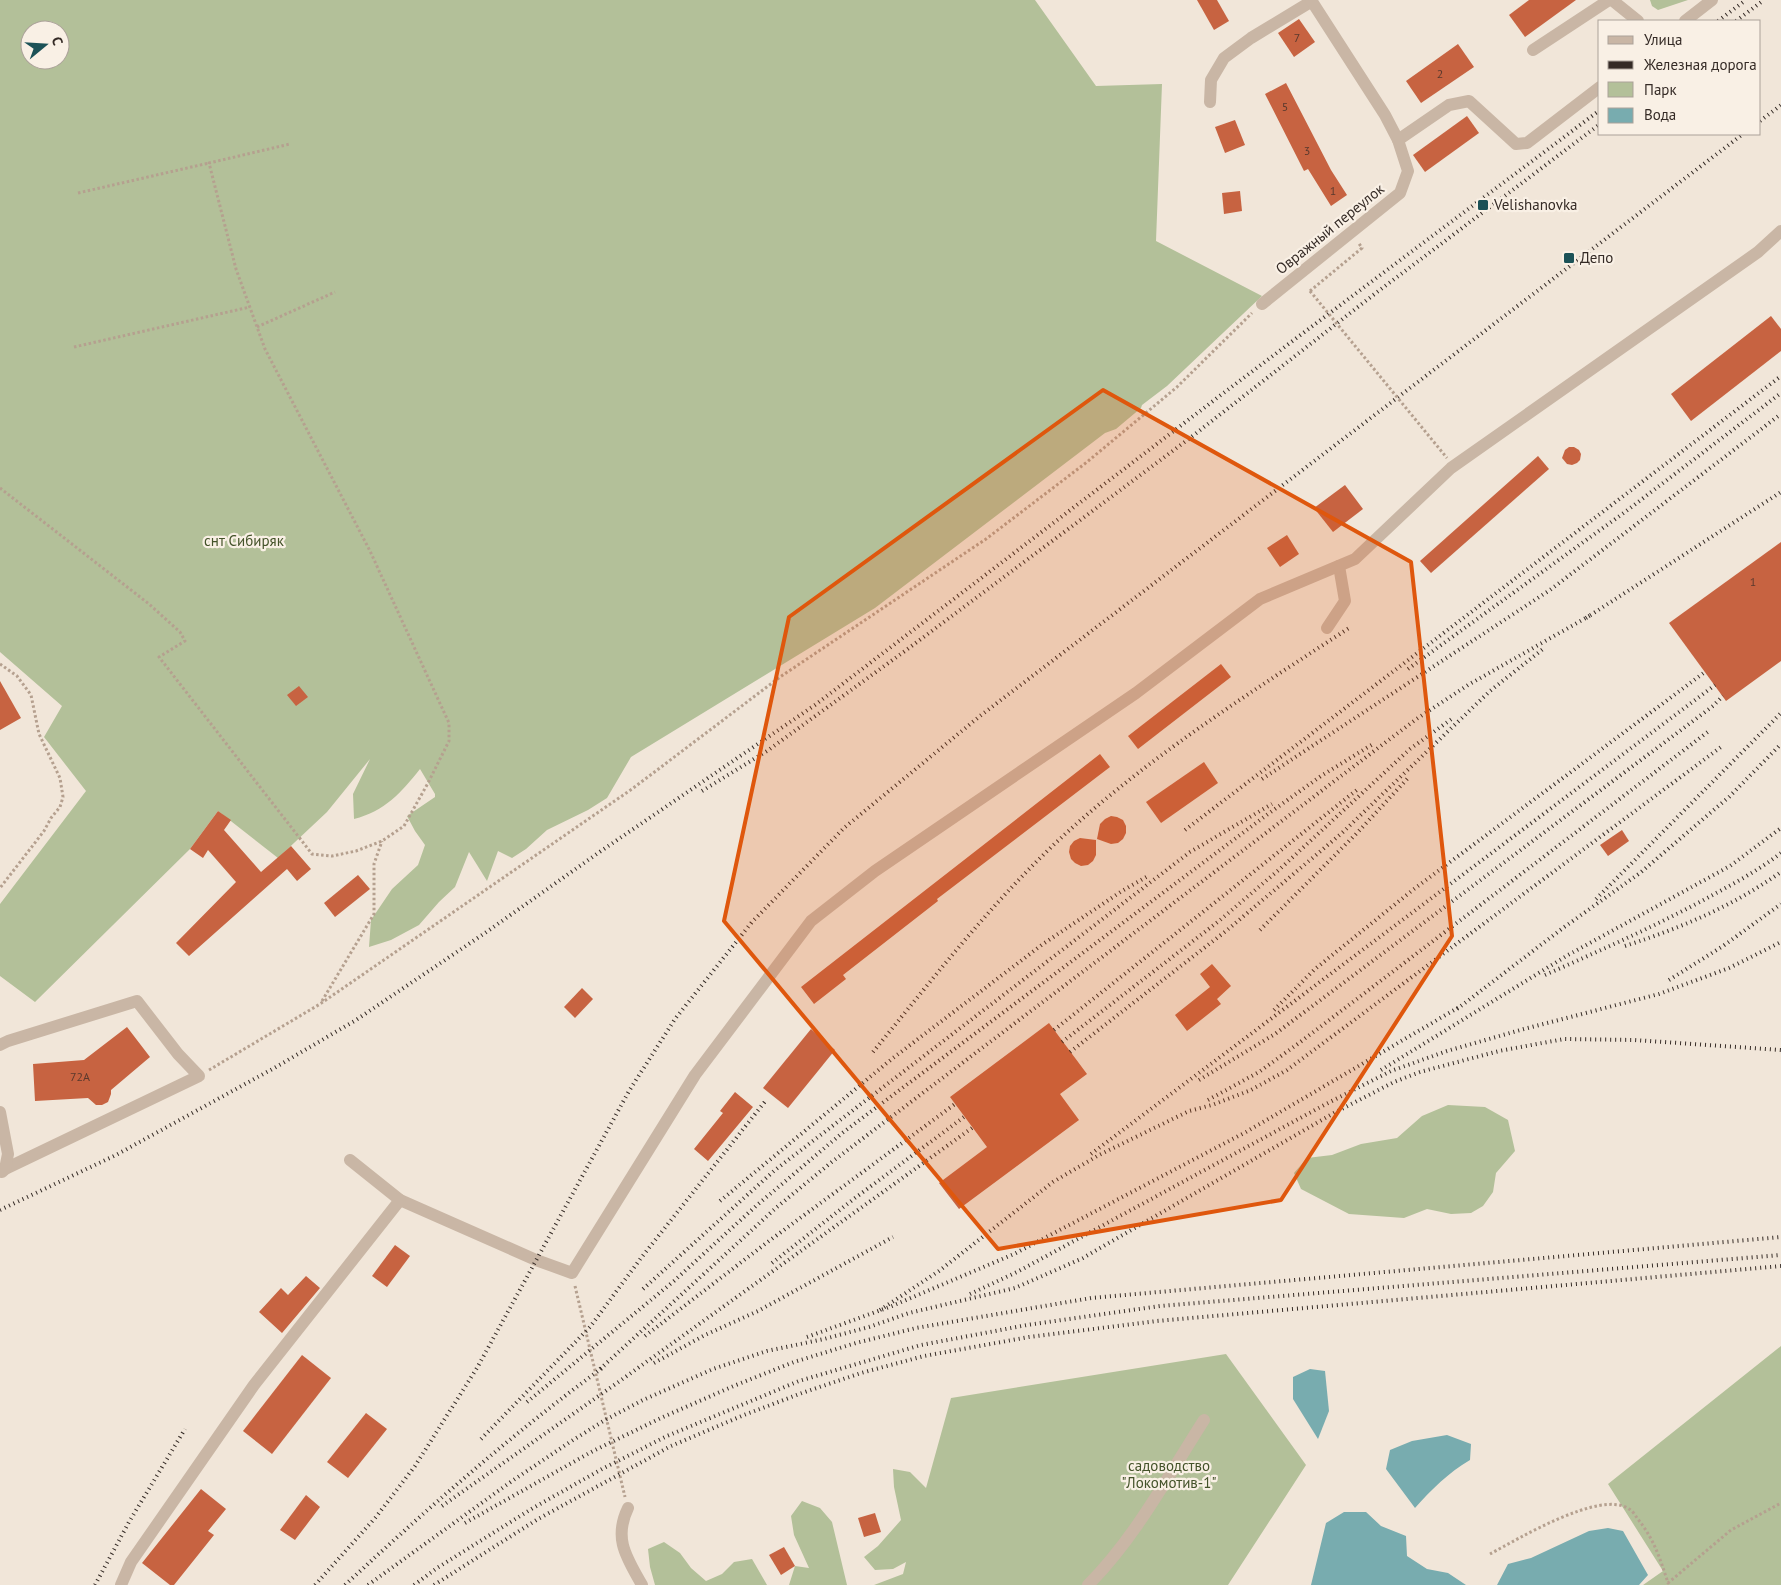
<svg xmlns="http://www.w3.org/2000/svg" width="1781" height="1585" font-family="'PT Sans',sans-serif">
<style>
.green{fill:#b3c099;fill-rule:evenodd}
.water{fill:#78acaf}
.building{fill:#c76341}
.lines{fill:none;stroke-linecap:round;stroke-linejoin:round}
.path{stroke:#b5a08f;stroke-width:3;stroke-dasharray:2.5 2.5;stroke-linecap:butt}
.minor{stroke:#c9b6a5;stroke-width:12}
.rail{stroke:#352b26;stroke-width:4;stroke-dasharray:1 4;stroke-linecap:butt}
.path-bridge{stroke:#b5a08f;stroke-width:3;stroke-dasharray:2.5 2.5;stroke-linecap:butt}
.marked{fill:#df570d;fill-opacity:0.2;stroke:#df570d;stroke-width:4;stroke-linejoin:round}
.poi-dot{fill:#1c5257;stroke:#f9f0e5;stroke-width:2}
.labels{text-anchor:middle;stroke-width:4.5;stroke-linejoin:round;paint-order:stroke}
.number-label{font-size:12px;fill:#5a392d}
.poi-label{font-size:15px;fill:#352b26;stroke:#f9f0e5;text-anchor:start}
.street-label{font-size:15px;fill:#352b26;stroke:#f9f0e5}
.park-label{font-size:15px;fill:#44532a;stroke:#f9f0e5}
</style>
<rect width="100%" height="100%" fill="#f1e6d9"/>
<g class="green">
<path d="M0,0H1035L1096,86L1162,84L1156,241L1262,296L1167,386L1142,405L1141,408L1116,429L1105,433L875,608L631,757L607,798L588,810L547,830L526,849L512,858L498,851L487,881L469,852L455,887L439,902L419,925L391,940L369,947L371,920L392,889L418,865L425,845L415,831L407,816L435,797V794L420,769C401,793 385,811 354,819L353,794L370,759L327,812L278,858L218,811L190,849L35,1002L0,976V904L86,791L44,737L62,706L0,652ZM30,30H60V60H30Z"/>
<polygon points="1650,0 1688,0 1658,10 1652,6"/>
<polygon points="1448,1105 1485,1107 1508,1120 1515,1151 1496,1173 1493,1192 1483,1206 1471,1213 1451,1214 1427,1209 1404,1218 1349,1214 1301,1189 1294,1173 1307,1158 1332,1155 1361,1144 1397,1138 1422,1116"/>
<polygon points="1781,1346 1781,1585 1643,1585 1663,1571 1608,1484"/>
<polygon points="1226,1354 1306,1465 1228,1585 874,1585 903,1574 906,1562 893,1569 875,1570 864,1557 878,1546 901,1520 894,1487 893,1469 910,1472 926,1488 951,1398"/>
<polygon points="802,1501 820,1508 832,1522 847,1585 789,1585 795,1566 809,1568 794,1535 791,1516"/>
<polygon points="664,1542 680,1553 691,1568 706,1581 722,1574 734,1562 752,1559 767,1585 655,1585 650,1567 648,1549"/>
</g>
<g class="water">
<polygon points="1310,1369 1325,1371 1329,1411 1318,1439 1293,1399 1293,1377"/>
<path d="M1447,1435L1471,1444L1470,1460C1448,1473 1432,1489 1415,1508L1386,1469L1390,1450L1412,1441Z"/>
<polygon points="1344,1512 1366,1512 1381,1526 1406,1536 1407,1556 1427,1569 1448,1573 1466,1585 1311,1585 1326,1523"/>
<polygon points="1608,1528 1623,1531 1648,1575 1639,1585 1497,1585 1508,1564 1531,1558 1589,1531"/>
</g>
<g class="building">
<polygon points="1197,0 1217,0 1229,21 1214,30"/>
<polygon points="1529,0 1576,0 1525,37 1509,15"/>
<polygon points="1299,19 1315,42 1294,57 1278,33"/>
<polygon points="1458,44 1474,67 1421,103 1406,81"/>
<polygon points="1286,83 1331,170 1347,195 1331,206 1308,169 1304,171 1265,94"/>
<polygon points="1467,116 1479,133 1425,172 1413,155"/>
<polygon points="1235,120 1245,145 1225,153 1215,127"/>
<polygon points="1240,191 1242,211 1224,214 1222,193"/>
<polygon points="1771,316 1781,329 1781,351 1691,421 1671,394"/>
<polygon points="1569,447 1574,447 1579,450 1581,454 1580,460 1577,463 1572,465 1567,464 1562,458 1565,450"/>
<polygon points="1538,456 1549,469 1431,573 1420,561"/>
<polygon points="1345,485 1363,509 1333,532 1314,508"/>
<polygon points="1287,535 1299,554 1280,567 1267,548"/>
<polygon points="1781,542 1781,661 1726,701 1669,623"/>
<polygon points="1221,664 1231,677 1138,749 1128,736"/>
<polygon points="0,681 21,718 0,730"/>
<polygon points="299,686 308,697 296,706 287,695"/>
<polygon points="1100,754 1110,767 937,899 938,901 843,975 846,979 814,1004 801,987"/>
<polygon points="1204,762 1218,783 1161,823 1146,802"/>
<polygon points="218,811 231,820 224,830 261,872 291,846 311,869 297,881 287,869 189,956 176,943 236,882 208,850 203,858 190,849"/>
<polygon points="1111,816 1117,817 1123,820 1126,826 1126,833 1123,839 1118,843 1111,844 1097,839 1100,824 1105,819"/>
<polygon points="1622,830 1629,841 1608,856 1600,845"/>
<polygon points="1080,838 1096,840 1096,855 1093,861 1088,865 1081,866 1075,863 1071,859 1069,852 1070,846 1074,841"/>
<polygon points="358,875 370,889 335,917 324,903"/>
<polygon points="1212,964 1231,986 1217,999 1221,1004 1187,1031 1175,1015 1210,987 1200,974"/>
<polygon points="582,988 593,999 575,1018 564,1007"/>
<polygon points="1049,1023 1087,1074 1060,1094 1079,1120 959,1209 939,1183 987,1147 950,1097"/>
<polygon points="127,1027 150,1057 111,1090 111,1094 108,1102 102,1105 96,1105 88,1098 35,1101 33,1064 84,1060"/>
<polygon points="811,1029 835,1050 788,1108 763,1088"/>
<polygon points="735,1092 753,1107 708,1161 694,1149 723,1113 720,1111"/>
<polygon points="395,1245 410,1256 387,1287 372,1276"/>
<polygon points="306,1276 320,1288 282,1333 259,1312 281,1288 288,1295"/>
<polygon points="302,1355 331,1378 272,1454 243,1431"/>
<polygon points="366,1413 387,1429 348,1478 327,1462"/>
<polygon points="201,1489 226,1509 208,1531 214,1535 174,1585 170,1585 142,1563"/>
<polygon points="306,1495 320,1507 295,1540 280,1530"/>
<polygon points="875,1513 881,1532 864,1537 858,1518"/>
<polygon points="784,1547 795,1566 781,1575 769,1555"/>
</g>
<g class="lines">
<g class="path">
<polyline points="78,193 209,163"/>
<polyline points="1310,291 1362,248 1358,242"/>
<polyline points="257,327 335,292"/>
<polyline points="74,347 250,307"/>
<polyline points="0,488 149,604 180,632 185,641 159,657 312,854 332,856 356,851 382,841 404,826 428,783 449,741 449,723 370,551 265,349 236,269 209,163 290,144"/>
<polyline points="0,664 17,676 31,695 39,734 60,778 63,797 60,807 51,818 44,831 0,888"/>
<polyline points="322,1001 374,914 374,864 382,841"/>
<polyline points="209,1070 320,1004 632,789 780,677 986,539 1087,462 1177,387 1252,313"/>
<polyline points="575,1286 625,1497"/>
<path d="M1490,1554C1518,1539 1601,1489 1629,1509C1632,1510 1635,1515 1637,1518C1654,1539 1660,1558 1668,1583L1731,1530L1781,1503"/>
</g>
<g class="minor">
<polyline points="1612,0 1638,21"/>
<polyline points="1685,21 1712,0"/>
<polyline points="1533,50 1609,0"/>
<polyline points="1210,102 1211,80 1224,58 1251,38 1312,1"/>
<polyline points="1398,140 1449,105 1469,101 1516,144 1527,143 1600,87"/>
<polyline points="1262,304 1400,193 1408,171 1398,140 1385,115 1311,0"/>
<polyline points="1327,628 1345,601 1339,566"/>
<polyline points="0,1045 8,1041 137,1001 178,1054 199,1076 5,1169"/>
<polyline points="0,1112 8,1154 5,1169 2,1172"/>
<polyline points="400,1200 536,1260 572,1273 695,1075 811,921 875,871 1136,693 1260,599 1355,559 1451,468 1758,252 1781,231"/>
<path d="M628,1508C613,1539 627,1558 642,1585"/>
<polyline points="121,1585 131,1562 254,1385 400,1200 350,1160"/>
<path d="M1088,1585C1135,1538 1168,1476 1204,1420"/>
</g>
<g class="rail">
<polyline points="1718,21 1746,0"/>
<polyline points="1736,21 1764,0"/>
<polyline points="1760,121 1781,105"/>
<polyline points="1586,618 1781,492"/>
<polyline points="1408,669 1625,512 1781,393"/>
<polyline points="1262,779 1550,590 1781,414"/>
<polyline points="702,791 767,751 905,651 1190,438 1372,296 1600,124"/>
<polyline points="1185,830 1781,376"/>
<polyline points="1596,899 1781,713"/>
<polyline points="1260,930 1358,832 1408,778"/>
<path d="M1625,946C1683,927 1731,907 1781,872"/>
<path d="M1545,975C1601,950 1656,926 1709,897C1733,884 1759,870 1781,853"/>
<polyline points="1669,980 1723,946 1781,904"/>
<polyline points="1457,1009 1563,928 1640,873 1729,797 1781,744"/>
<polyline points="1274,1010 1315,969 1414,889 1705,672"/>
<polyline points="1054,1030 1358,789"/>
<polyline points="1062,1042 1219,921 1281,868 1410,749 1453,718"/>
<path d="M873,1052C936,975 998,894 1073,827C1158,751 1254,690 1349,628"/>
<polyline points="1070,1052 1226,931 1342,833 1490,691 1543,649"/>
<polyline points="1381,1070 1568,955 1730,866 1781,828"/>
<polyline points="1199,1080 1275,1034 1713,706 1723,696"/>
<polyline points="1208,1100 1259,1072 1299,1043 1709,731"/>
<polyline points="1091,1154 1715,685"/>
<polyline points="720,1201 893,1058 1043,944 1122,891 1148,876"/>
<polyline points="0,1210 116,1155 276,1067 356,1020 485,933 601,851 815,705 1234,385 1600,110"/>
<polyline points="772,1263 855,1198 964,1117"/>
<polyline points="643,1289 775,1170 1190,852 1272,804"/>
<polyline points="970,1294 1017,1272 1326,1104 1391,1071 1447,1051 1524,1029 1659,994 1729,968 1781,942"/>
<polyline points="880,1310 939,1271 1053,1182 1099,1155 1189,1111 1212,1105 1251,1090 1287,1070 1721,747"/>
<polyline points="645,1336 769,1241 955,1104"/>
<polyline points="807,1337 892,1306 1014,1254 1246,1132 1461,1006"/>
<polyline points="654,1363 705,1335 758,1311 893,1237"/>
<polyline points="600,1369 777,1207 833,1161 1415,720 1468,685 1591,615"/>
<polyline points="527,1402 674,1281 756,1206 841,1134 1268,814 1321,776 1373,744"/>
<polyline points="481,1439 590,1327 641,1258 767,1099"/>
<polyline points="442,1506 617,1383 972,1128"/>
<polyline points="465,1523 593,1451 663,1417 736,1385 794,1362 856,1343 916,1328 1091,1298 1781,1237"/>
<polyline points="95,1585 129,1522 185,1429"/>
<polyline points="315,1585 376,1517 415,1466 477,1368 629,1091 675,1019 752,922 844,828 980,716 1743,134"/>
<path d="M345,1585C428,1508 513,1433 605,1366"/>
<polyline points="368,1585 512,1481 570,1442 605,1420 643,1400 713,1369 767,1351 824,1339 869,1327 909,1313 1015,1288 1083,1258 1334,1113 1394,1082 1420,1072 1499,1051 1564,1039 1634,1040 1781,1050"/>
<polyline points="414,1585 437,1568 533,1508 602,1469 667,1436 799,1381 921,1345 1027,1325 1160,1306 1781,1255"/>
<polyline points="434,1585 538,1519 671,1446 744,1415 802,1393 861,1373 924,1356 1029,1337 1157,1321 1781,1266"/>
</g>
<polyline class="path-bridge" points="1310,291 1447,458"/>
</g>
<path class="marked" d="M1103,390L1411,562L1452,936L1281,1200L998,1249L724,921L789,617Z"/>
<g class="poi-dot">
<rect x="1477" y="199" width="12" height="12" rx="2.5"/>
<rect x="1563" y="252" width="12" height="12" rx="2.5"/>
</g>
<g class="labels">
<g class="number-label">
<text x="1297" y="42">7</text>
<text x="1440" y="78">2</text>
<text x="1285" y="111">5</text>
<text x="1307" y="155">3</text>
<text x="1333" y="195">1</text>
<text x="1753" y="586">1</text>
<text x="80" y="1081">72А</text>
</g>
<g class="poi-label">
<text x="1494" y="210">Velishanovka</text>
<text x="1580" y="263">Депо</text>
</g>
<g class="street-label">
<text transform="translate(1330 229) rotate(-39)" y="5">Овражный переулок</text>
</g>
<g class="park-label">
<text x="244" y="546">снт Сибиряк</text>
<text x="1169" y="1471">садоводство<tspan x="1169" dy="17">"Локомотив-1"</tspan></text>
</g>
</g>
<rect x="1598" y="20" width="162" height="115" fill="#f9f0e5" stroke="#aba199"/>
<rect x="1608" y="36" width="25" height="8" fill="#c9b6a5" stroke="#aba199"/>
<text x="1644" y="45" font-size="15" fill="#352b26">Улица</text>
<rect x="1608" y="61" width="25" height="8" fill="#352b26" stroke="#aba199"/>
<text x="1644" y="70" font-size="15" fill="#352b26">Железная дорога</text>
<rect x="1608" y="82" width="25" height="15" fill="#b3c099" stroke="#aba199"/>
<text x="1644" y="95" font-size="15" fill="#352b26">Парк</text>
<rect x="1608" y="108" width="25" height="15" fill="#78acaf" stroke="#aba199"/>
<text x="1644" y="120" font-size="15" fill="#352b26">Вода</text>
<g transform="translate(45 45) rotate(72)"><circle r="24" fill="#f9f0e5" stroke="#aba199"/>
<path d="M0-4L9 19L0 12L-9 19Z" fill="#1c5257"/>
<text y="-8" font-size="14" font-weight="bold" text-anchor="middle" fill="#352b26">С</text>
</g>
</svg>
